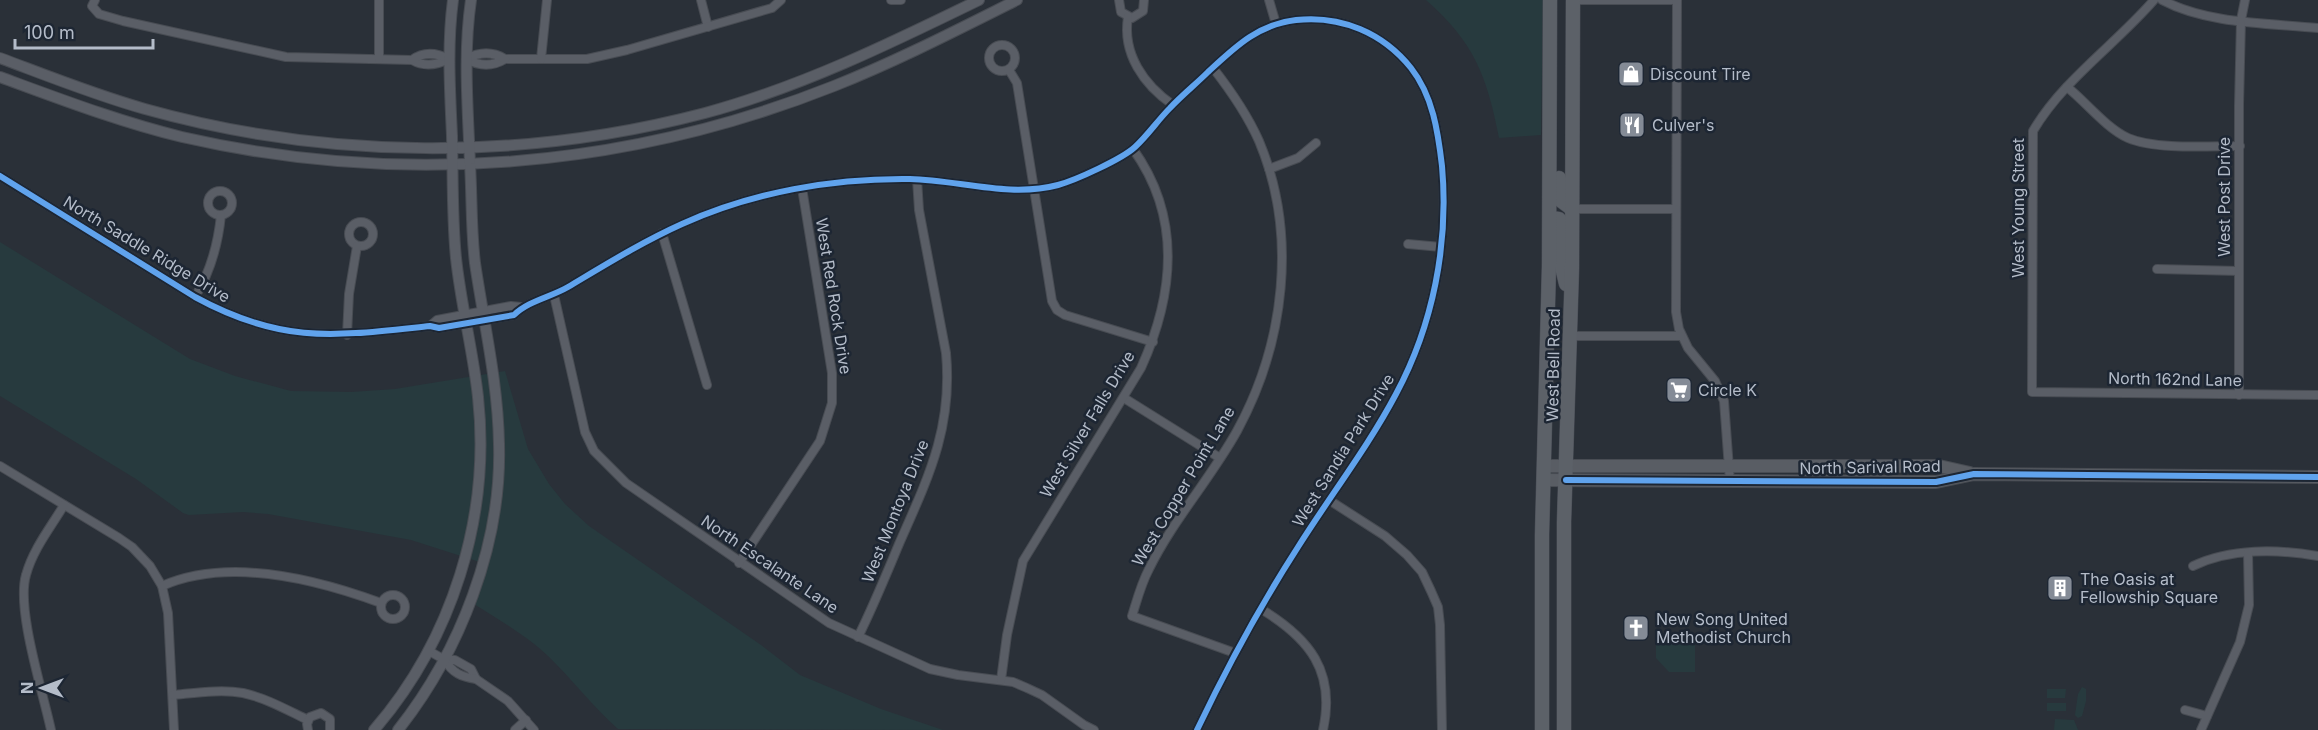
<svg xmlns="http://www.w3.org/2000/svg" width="2318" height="730" font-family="Inter,sans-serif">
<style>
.green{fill:#273a3e}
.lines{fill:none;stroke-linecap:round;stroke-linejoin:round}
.minor-casing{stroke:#484c53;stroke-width:10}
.tertiary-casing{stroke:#484c53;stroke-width:12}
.secondary-casing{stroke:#484c53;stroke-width:14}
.primary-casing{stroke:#484c55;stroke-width:15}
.minor{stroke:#5a5e66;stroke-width:8}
.tertiary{stroke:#5a5e66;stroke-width:10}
.secondary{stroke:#595d64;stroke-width:12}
.primary{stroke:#5c6168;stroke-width:14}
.cycleway-casing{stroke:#1d2633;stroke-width:10}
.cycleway{stroke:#60a3ed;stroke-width:6}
.labels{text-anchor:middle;stroke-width:5;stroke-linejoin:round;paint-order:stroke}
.poi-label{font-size:16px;fill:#b4bcc9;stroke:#1d2633;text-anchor:start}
.street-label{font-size:16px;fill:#b4bcc9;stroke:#1d2633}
</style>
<rect width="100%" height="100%" fill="#2a3038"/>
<g class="green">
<path d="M1426,0H1543L1541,135L1499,138C1487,76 1474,42 1426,0Z"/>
<path d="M0,242L190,359L235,376L291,391L351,392L395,389L505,371L528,449L549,484L565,504L589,526L761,645L800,675L881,709L943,730L618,729C593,707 572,679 547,655C526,635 499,620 474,604L486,564L411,540L268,514L243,512L189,515L183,513L136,479L0,396Z"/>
<polygon points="1658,640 1695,640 1695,672 1669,672 1656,658 1656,643"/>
<polygon points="2082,687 2086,689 2086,701 2082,716 2078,718 2075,715 2078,694"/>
<polygon points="2047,689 2066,689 2065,698 2047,698"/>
<rect x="2047" y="703" width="19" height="8"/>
<polygon points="2055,719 2074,720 2078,730 2054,730"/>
</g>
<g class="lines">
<defs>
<g id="minor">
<path d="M95,0L92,6L99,14L123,21L286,57L412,60C424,67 437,65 449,59"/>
<polyline points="701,0 708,27"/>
<polyline points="891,0 901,0"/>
<polyline points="1119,0 1121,12 1132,18 1143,11 1144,0"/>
<polyline points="1269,0 1276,24"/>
<polyline points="1573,0 1677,0"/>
<polyline points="1677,0 1676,312 1679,329 1688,348 1715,381 1724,401 1730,482"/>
<path d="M2154,0C2115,45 2063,80 2033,131L2032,392L2318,395"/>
<path d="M2162,0C2207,24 2268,23 2318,28"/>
<path d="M1128,17C1122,54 1144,85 1173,105"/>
<circle cx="1002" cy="58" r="13"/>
<polyline points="379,59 379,0"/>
<path d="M466,59C479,66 492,67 505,59H587L627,50L772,8L781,0"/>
<path d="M466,59C479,52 492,51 505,59"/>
<polyline points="541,59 547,0"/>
<path d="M412,60C424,51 437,53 449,59"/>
<path d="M1213,68C1231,91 1247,114 1259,141C1298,234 1285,343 1237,431C1211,478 1173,520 1149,569C1141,584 1137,600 1132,616L1235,653"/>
<polyline points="1009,70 1017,83 1052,301 1057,310 1065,315 1153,342"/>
<path d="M2067,87C2086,102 2106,128 2128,138C2156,150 2209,146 2240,146"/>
<polyline points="1269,169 1298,158 1316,143"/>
<path d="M0,176L195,297C283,345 335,336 430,326L439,328L514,315C528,301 551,297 568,287C605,265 642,242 682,224C753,192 833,178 910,179C959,180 1009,198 1058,185C1076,180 1122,159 1135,147C1148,135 1158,120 1170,108C1182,95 1196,84 1208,72C1234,48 1258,24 1296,20C1341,15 1383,33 1411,68C1433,96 1438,132 1442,166C1449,244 1433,325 1396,394C1368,447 1330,496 1298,547C1260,606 1227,667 1197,730"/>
<circle cx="220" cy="203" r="12"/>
<polyline points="1572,209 1676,209"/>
<circle cx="361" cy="234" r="12"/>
<polyline points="662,233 707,385"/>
<polyline points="1408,244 1441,247"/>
<polyline points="2157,269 2239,271"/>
<polyline points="554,295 585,432 594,451 626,483 829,623 930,669 958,675 1013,682 1027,688 1042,695 1084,725 1094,730"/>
<path d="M195,297C211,271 218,245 221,215"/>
<polyline points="430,326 437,320 511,306 521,307"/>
<polyline points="347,335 349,294 357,246"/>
<polyline points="1570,336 1681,336"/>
<polyline points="2239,395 2239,105 2241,20 2245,0"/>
<polyline points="1124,398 1220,458"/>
<polyline points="0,466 119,538 132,547 150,566 162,586 168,613 174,730"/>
<polyline points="1329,500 1385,536 1407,555 1422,572 1431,591 1438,607 1440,625 1442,730"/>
<polyline points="739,563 820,441 832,403 832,373 802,188"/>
<path d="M2193,566C2230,548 2278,549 2318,556"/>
<path d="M162,586C228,557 316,579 381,603"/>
<circle cx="393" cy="607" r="12"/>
<path d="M1261,609C1309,638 1336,671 1323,730"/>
<path d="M858,637C873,607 886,575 899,544C928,478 953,428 946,353L919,210L917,179"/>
<polyline points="429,651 445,660 455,660 471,669 476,679 508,701 534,730"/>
<path d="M445,660C452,673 462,677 476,679"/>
<path d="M1001,680L1007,635L1023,561L1141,368C1174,295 1182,217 1133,149"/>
<path d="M173,695C195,693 221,689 243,693C266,698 287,710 308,720"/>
<polyline points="2185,710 2207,716"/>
<path d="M51,730C43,692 16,609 26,575C33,549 51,527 64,505"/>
<polyline points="308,730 307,724 310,717 321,713 330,719 330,730"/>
<polyline points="515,730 526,720"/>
<polyline points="2201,730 2240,642 2249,605 2248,553"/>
</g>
<g id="tertiary">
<path d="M0,58C48,76 95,95 145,109C328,160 522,161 705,113C801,87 891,43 979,0"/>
<path d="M0,77C60,99 120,122 182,137C401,187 625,169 834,86C897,61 957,30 1017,0"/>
<path d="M374,730C452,640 491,517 478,397C473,351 461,305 456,258C452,218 453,177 452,136C450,91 447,45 453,0"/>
<path d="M398,730C460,652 502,544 499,444C498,383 484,324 475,263C471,230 472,197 470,164C468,109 463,54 471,0"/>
</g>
<g id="secondary">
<polyline points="1544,466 1939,466 1970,473"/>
<polyline points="1543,480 1936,482 1974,474 2318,477"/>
</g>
<g id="primary">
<polyline points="1559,178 1560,200 1572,209"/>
<polyline points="1550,218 1559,219 1561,222 1561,263 1566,284"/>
<polyline points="1542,730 1542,535 1549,266 1550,0"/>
<polyline points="1564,730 1564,522 1572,268 1573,0"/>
</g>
</defs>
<use href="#minor" class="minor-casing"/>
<use href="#tertiary" class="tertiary-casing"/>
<use href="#secondary" class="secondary-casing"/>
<use href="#primary" class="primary-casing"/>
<use href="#minor" class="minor"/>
<use href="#tertiary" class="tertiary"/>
<use href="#secondary" class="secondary"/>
<use href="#primary" class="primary"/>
<defs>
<g id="cycleway">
<path d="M0,176L195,297C283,345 335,336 430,326L439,328L514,315C528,301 551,297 568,287C605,265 642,242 682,224C753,192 833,178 910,179C959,180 1009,198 1058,185C1076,180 1122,159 1135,147C1148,135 1158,120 1170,108C1182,95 1196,84 1208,72C1234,48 1258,24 1296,20C1341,15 1383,33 1411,68C1433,96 1438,132 1442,166C1449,244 1433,325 1396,394C1368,447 1330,496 1298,547C1260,606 1227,667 1197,730"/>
<polyline points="1566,480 1936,482 1974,474 2318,477"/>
</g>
</defs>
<use href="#cycleway" class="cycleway-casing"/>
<use href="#cycleway" class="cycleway"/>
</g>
<defs>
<symbol id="shop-square" viewBox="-11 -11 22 22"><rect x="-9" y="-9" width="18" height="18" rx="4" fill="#848b96" stroke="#1d2633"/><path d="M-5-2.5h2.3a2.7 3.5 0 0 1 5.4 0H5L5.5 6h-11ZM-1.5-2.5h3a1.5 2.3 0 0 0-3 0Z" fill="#fff"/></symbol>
<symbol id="restaurant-square" viewBox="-11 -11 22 22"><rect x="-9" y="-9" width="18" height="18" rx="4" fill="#848b96" stroke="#1d2633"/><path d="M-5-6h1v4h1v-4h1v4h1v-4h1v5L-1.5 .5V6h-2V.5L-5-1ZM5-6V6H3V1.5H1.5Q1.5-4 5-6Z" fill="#fff"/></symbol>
<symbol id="supermarket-square" viewBox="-11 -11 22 22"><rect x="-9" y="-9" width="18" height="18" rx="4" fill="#848b96" stroke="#1d2633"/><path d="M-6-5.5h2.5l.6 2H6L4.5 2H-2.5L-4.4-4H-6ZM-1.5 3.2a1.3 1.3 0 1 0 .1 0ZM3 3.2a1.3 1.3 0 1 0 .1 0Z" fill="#fff"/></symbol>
<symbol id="building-square" viewBox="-11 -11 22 22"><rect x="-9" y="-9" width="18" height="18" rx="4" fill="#848b96" stroke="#1d2633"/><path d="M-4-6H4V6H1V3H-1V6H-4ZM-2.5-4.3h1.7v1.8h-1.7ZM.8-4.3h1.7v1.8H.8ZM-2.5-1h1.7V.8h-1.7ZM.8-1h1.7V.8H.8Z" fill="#fff"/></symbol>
<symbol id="church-square" viewBox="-11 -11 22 22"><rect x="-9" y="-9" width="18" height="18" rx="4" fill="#848b96" stroke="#1d2633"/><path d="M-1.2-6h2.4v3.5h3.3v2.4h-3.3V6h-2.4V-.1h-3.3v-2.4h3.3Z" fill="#fff"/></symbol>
</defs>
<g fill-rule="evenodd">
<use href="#shop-square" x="1616" y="59" width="30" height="30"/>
<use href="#restaurant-square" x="1617" y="110" width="30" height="30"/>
<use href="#supermarket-square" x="1664" y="375" width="30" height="30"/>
<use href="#building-square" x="2045" y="573" width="30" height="30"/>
<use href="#church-square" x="1621" y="613" width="30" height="30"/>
</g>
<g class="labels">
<g class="poi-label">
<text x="1650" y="80">Discount Tire</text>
<text x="1652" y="131">Culver's</text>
<text x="1698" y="396">Circle K</text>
<text x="2080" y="585">The Oasis at<tspan x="2080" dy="18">Fellowship Square</tspan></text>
<text x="1656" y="625">New Song United<tspan x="1656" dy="18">Methodist Church</tspan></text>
</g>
<g class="street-label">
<text transform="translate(2224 197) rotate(-90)" y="6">West Post Drive</text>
<text transform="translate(2018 208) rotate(-90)" y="6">West Young Street</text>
<text transform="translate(147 249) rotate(31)" y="6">North Saddle Ridge Drive</text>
<text transform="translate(834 296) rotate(81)" y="6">West Red Rock Drive</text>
<text transform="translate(1553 365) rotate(-89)" y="6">West Bell Road</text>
<text transform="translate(2175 379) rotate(1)" y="6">North 162nd Lane</text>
<text transform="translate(1087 424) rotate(-59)" y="6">West Silver Falls Drive</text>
<text transform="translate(1343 450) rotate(-58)" y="6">West Sandia Park Drive</text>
<text transform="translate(1870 467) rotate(-1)" y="6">North Sarival Road</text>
<text transform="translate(1183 486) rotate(-59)" y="6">West Copper Point Lane</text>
<text transform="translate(895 511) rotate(-68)" y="6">West Montoya Drive</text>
<text transform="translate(770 564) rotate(34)" y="6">North Escalante Lane</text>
</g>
</g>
<g transform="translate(42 688) rotate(270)" stroke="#1d2633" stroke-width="4.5" paint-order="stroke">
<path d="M0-4.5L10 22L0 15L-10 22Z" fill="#b4bcc9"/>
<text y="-9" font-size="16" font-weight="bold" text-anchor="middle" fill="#b4bcc9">N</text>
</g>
<path d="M15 39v9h138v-9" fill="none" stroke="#b4bcc9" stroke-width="3"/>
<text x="24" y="39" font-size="18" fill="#b4bcc9" stroke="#1d2633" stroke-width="4.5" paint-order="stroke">100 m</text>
</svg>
